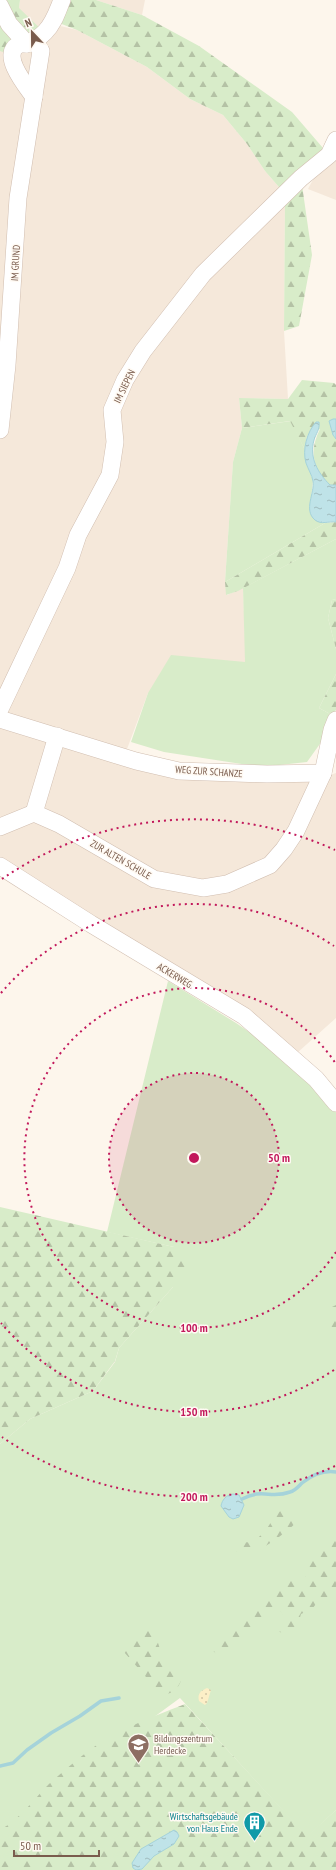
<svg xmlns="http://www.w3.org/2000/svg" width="336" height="1870" font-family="'PT Sans Narrow',sans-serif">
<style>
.residential{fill:#f5e8da}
.green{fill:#d8ecc9}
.forest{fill:url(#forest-firs)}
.sand{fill:url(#sand-dots)}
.water{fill:url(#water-ripples);stroke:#a5d3da}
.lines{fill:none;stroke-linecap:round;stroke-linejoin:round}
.stream{stroke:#a5d3da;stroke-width:3.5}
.minor-casing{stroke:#d1beb0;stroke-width:18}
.minor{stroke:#fff;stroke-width:17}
.ring{fill:none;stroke:#c2185b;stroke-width:2;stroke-dasharray:2 4}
.labels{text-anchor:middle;stroke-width:3;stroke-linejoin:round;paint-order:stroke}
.street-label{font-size:10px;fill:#7a5c4d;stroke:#fffaf3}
.education-label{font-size:10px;fill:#785e54;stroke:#fffaf3;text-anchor:start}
.culture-label{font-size:10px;fill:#0d838f;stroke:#fffaf3;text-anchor:end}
.centre{fill:#c2185b;stroke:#fffaf3;stroke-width:2}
.ring-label{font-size:12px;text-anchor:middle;font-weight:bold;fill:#c2185b;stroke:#fffaf3;stroke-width:3;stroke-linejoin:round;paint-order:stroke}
</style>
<defs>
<pattern id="forest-firs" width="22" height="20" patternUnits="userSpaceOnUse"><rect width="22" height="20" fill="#d8ecc9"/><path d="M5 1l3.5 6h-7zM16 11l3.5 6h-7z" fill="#b4c2a5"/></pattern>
<pattern id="sand-dots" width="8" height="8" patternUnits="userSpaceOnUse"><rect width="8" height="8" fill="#fcefc7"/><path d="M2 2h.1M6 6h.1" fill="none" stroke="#d1c5a4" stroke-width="1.8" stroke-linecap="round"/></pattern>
<pattern id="water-ripples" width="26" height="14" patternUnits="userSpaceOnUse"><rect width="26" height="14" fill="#bfe3e8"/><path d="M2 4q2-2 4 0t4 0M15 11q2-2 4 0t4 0" fill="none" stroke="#a0bbbe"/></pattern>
</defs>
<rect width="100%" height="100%" fill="#fdf6ec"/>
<g class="residential">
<polygon points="20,0 61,0 52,24 77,30 147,67 190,99 223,115 247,144 265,171 285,194 284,331 288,399 239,398 242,428 233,462 225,582 227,595 243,588 246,662 148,693 121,765 195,777 309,782 336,773 336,1018 297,1053 256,1015 0,861 0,49 19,8"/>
<polygon points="96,0 145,0 142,15"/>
<polygon points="336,137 336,200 308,189"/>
</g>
<g class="green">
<polygon points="291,421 305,450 306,462 313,480 310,509 315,520 325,523 225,582 233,462 242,428"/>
<polygon points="336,539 336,599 332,600 328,618 336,649 336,674 319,708 332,715 322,741 307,762 261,767 164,752 131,742 148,693 171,655 245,662 243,588"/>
<polygon points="168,981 236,1023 284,1056 336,1110 336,1810 307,1837 180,1698 139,1728 0,1841 0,1444 30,1419 93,1391 115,1362 119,1348 173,1287 174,1247 107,1232"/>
</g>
<g class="forest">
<polygon points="0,0 20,0 19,8 45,33 11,55 0,51"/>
<polygon points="62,0 96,0 142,15 199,46 292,112 329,155 301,178 312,255 299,326 284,331 285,194 265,171 247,144 223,115 190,99 147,67 77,30 54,21"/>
<path d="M302,380L334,383L336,385V419H333V435L336,439V485H330C312,468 309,451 320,429L307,436L305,450L290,421L242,428L239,398L288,399Z"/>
<polygon points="336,522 336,539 238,591 226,595 225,582 325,523"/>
<polygon points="336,599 336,649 328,618 332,600"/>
<polygon points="336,674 336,710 332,715 319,708"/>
<polygon points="0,1207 174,1247 191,1263 173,1287 119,1348 115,1361 93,1391 30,1419 0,1444"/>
<polygon points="336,1305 336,1333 329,1330 326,1326 332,1307"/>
<path d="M286,1508C291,1510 294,1513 297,1517L296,1523C282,1535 247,1567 230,1546L236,1540C240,1541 245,1543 249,1542C270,1536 271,1512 286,1508Z"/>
<path d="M336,1535V1592L334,1595L326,1600L320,1599L312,1609L301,1614C298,1624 297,1631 286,1635L278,1631L275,1624L285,1618L278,1607L221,1657L213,1651L215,1642L236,1623L241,1624L246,1620L247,1613L290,1578L296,1584L310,1573L304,1563L318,1553Z"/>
<path d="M150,1628C161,1640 159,1658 170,1671L177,1673L182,1678C178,1690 173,1693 161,1696L156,1694L146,1677L124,1652V1645L128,1641Z"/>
<path d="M185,1704L307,1836L336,1810V1870H0V1830C20,1819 33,1800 49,1784C58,1776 67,1768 77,1760C110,1732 145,1720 185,1704Z"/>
</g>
<path class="sand" d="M207,1688L211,1690L207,1703L205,1705L199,1701C197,1693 201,1691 207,1688Z"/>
<g class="water">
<polygon points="333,419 336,419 336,439 333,435 329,421"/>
<path d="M316,422H319C320,430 316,433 314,440C309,458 318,473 330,485H336V522C329,521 321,525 315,520C303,510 315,493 313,481C312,475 308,469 306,463C302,450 307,432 316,422Z"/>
<path d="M233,1494L239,1495L244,1505L239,1517L233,1519L229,1517L221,1506C222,1500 226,1495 233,1494Z"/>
<polygon points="174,1830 177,1832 179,1836 174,1844 154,1856 142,1869 136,1870 133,1868 132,1863 141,1849"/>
</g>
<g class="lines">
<g class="stream">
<path d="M242,1499C262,1488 271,1499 290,1492C295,1491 298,1487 302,1483C312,1475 323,1470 336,1472"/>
<polyline points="0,1766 13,1763 27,1750 51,1733 80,1716 101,1701 119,1698"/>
</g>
<defs>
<g id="minor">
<polyline points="0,6 9,24 27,44"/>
<path d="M34,97C27,87 0,55 18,45C20,44 24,44 27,44C33,42 40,37 45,32C54,23 57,12 62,0"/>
<polyline points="0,430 7,365 18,198 41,51 34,40"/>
<polyline points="0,709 67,568 78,535 110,475 115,442 112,410 125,380 143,351 203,274 301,178 329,155 336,140"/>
<polyline points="0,719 136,761 179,771 267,774 323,773 332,730 336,720"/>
<polyline points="34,813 57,736"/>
<polyline points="0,827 34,813 59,824 154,879 203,888 227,884 270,865 284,849 296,831 323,773"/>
<polyline points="0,866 91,924 244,1016 316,1079 336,1103"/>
</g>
</defs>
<use href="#minor" class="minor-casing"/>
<use href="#minor" class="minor"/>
</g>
<circle cx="194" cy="1158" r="85" fill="#c2185b" fill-opacity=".12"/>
<g class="ring">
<circle cx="194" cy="1158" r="85"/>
<path d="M336 1252A170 170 0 1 1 336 1064"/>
<path d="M334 1370A254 254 0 0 1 1 1323M1 993A254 254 0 0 1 334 946"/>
<path d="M335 1466A339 339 0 0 1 2 1437M2 879A339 339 0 0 1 335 850"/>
</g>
<defs>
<symbol id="school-pin" viewBox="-11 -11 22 30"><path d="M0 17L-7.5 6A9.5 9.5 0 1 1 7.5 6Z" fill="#8d6e63" stroke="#fffaf3"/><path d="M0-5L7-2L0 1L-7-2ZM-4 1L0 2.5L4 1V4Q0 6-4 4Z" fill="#fff"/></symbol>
<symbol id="building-pin" viewBox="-11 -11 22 30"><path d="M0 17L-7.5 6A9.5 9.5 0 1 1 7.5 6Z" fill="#0f9aa8" stroke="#fffaf3"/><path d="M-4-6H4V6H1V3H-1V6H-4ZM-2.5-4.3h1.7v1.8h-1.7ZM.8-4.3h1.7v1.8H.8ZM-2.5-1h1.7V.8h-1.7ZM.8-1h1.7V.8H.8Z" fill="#fff"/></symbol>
</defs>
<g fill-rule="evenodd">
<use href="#school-pin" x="126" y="1732" width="25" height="34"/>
<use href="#building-pin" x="242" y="1810" width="25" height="34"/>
</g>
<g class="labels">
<g class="street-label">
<text transform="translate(15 263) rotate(-87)" y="4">IM GRUND</text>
<text transform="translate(124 386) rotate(-64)" y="4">IM SIEPEN</text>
<text transform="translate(209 771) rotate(4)" y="4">WEG ZUR SCHANZE</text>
<text transform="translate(121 859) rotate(30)" y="4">ZUR ALTEN SCHULE</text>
<text transform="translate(175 975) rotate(31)" y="4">ACKERWEG</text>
</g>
<g class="education-label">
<text x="154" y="1742">Bildungszentrum<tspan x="154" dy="12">Herdecke</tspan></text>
</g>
<g class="culture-label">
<text x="238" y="1820">Wirtschaftsgebäude<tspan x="238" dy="12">von Haus Ende</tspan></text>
</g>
</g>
<circle cx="194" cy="1158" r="6" class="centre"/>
<g class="ring-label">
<text x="279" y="1162">50 m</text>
<text x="194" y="1332">100 m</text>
<text x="194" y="1416">150 m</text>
<text x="194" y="1501">200 m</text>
</g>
<g transform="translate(32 32) rotate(338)" stroke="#fffaf3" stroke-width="3" paint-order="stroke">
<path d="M0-3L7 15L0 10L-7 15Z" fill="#7a5c4d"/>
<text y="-6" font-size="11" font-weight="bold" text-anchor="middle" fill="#7a5c4d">N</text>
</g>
<path d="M14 1850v6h85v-6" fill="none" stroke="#7a5c4d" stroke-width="2"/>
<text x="20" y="1850" font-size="12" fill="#7a5c4d" stroke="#fffaf3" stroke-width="3" paint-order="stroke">50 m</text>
</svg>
